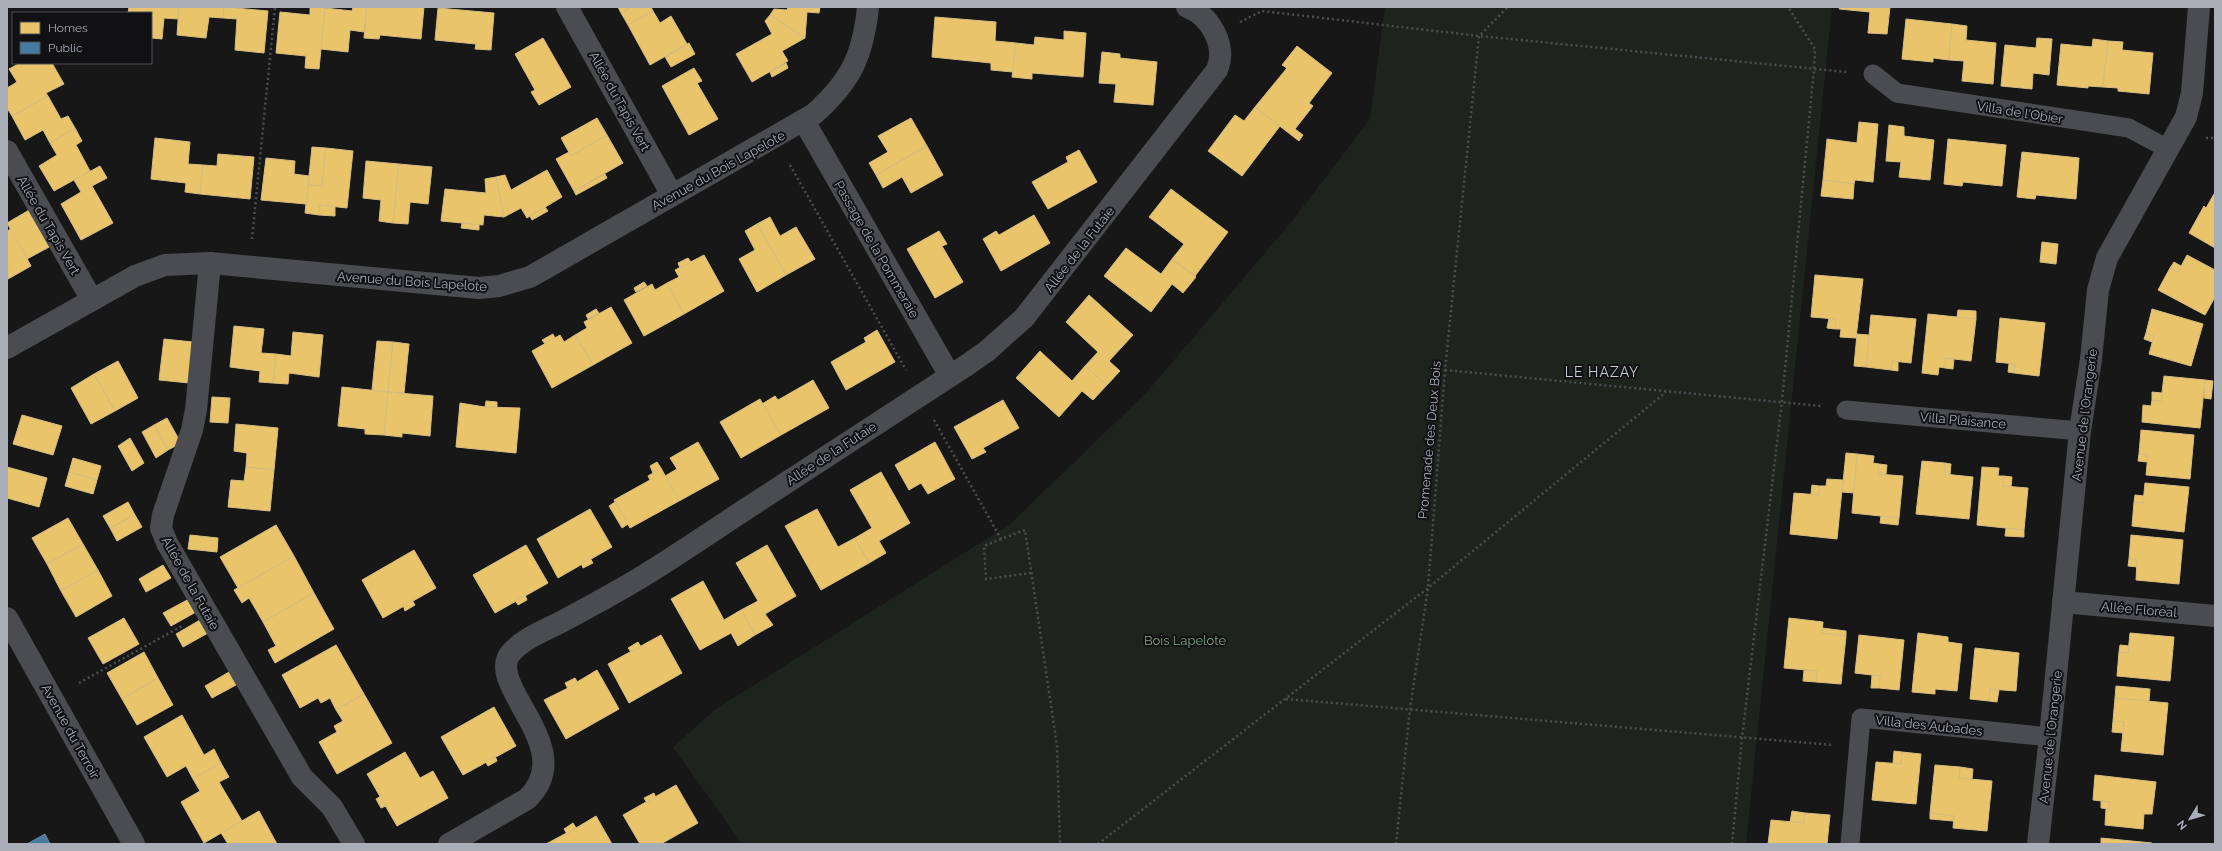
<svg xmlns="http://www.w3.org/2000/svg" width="2222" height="851" font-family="Raleway,sans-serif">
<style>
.green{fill:#1d241e}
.homes{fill:#e9c46a;stroke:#d6bd81}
.public{fill:#457b9d;stroke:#638aa5}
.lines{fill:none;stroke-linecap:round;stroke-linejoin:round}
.path{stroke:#4d4e52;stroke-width:2.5;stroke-dasharray:2 3;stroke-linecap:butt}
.service{stroke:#4b4c50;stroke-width:19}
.minor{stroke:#4b4c50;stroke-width:22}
.tertiary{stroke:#4b4c50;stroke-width:22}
.labels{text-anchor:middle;stroke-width:4;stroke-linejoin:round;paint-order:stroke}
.street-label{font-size:13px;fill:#a8adb8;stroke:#111113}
.park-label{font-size:13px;fill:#7fa381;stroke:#111113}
.neighbourhood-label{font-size:14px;letter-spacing:1px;fill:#c9ccd4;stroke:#111113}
</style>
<rect width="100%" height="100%" fill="#171717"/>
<polygon class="green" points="1385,7 1832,7 1746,844 742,844 673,747 716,709 1009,525 1146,393 1293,220 1370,119"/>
<g class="homes">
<polygon points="129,7 179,7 178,19 164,18 162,39 151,38 151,13 128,13"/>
<polygon points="179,7 224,7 223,18 209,17 206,38 177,35"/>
<polygon points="224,7 268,11 264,53 235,50 237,19 223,18"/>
<polygon points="310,7 325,8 319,69 305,68 306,56 276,53 280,12 310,15"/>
<polygon points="353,7 367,7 364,32 350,30 348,52 321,49 325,8 352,11"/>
<polygon points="367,7 424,7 421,39 380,35 379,39 364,38"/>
<polygon points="618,7 631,7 621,13"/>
<polygon points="631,7 651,7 653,11 628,25 621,13"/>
<polygon points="788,7 820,7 819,13 807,12 805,38 770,15 774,9 787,10"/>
<polygon points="1840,7 1890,7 1887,34 1868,33 1870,12 1839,9"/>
<polygon points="438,8 494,13 491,50 475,49 476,44 435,40"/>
<polygon points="653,11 660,23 671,16 687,44 650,65 628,25"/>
<polygon points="770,15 805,38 782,51 788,61 752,82 736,54 772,34 765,21"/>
<polygon points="935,17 996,22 995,41 1016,43 1013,72 991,70 991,63 932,57"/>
<polygon points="1906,19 1952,24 1949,60 1933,58 1933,62 1902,59"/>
<polygon points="1952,24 1967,26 1966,40 1996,43 1993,84 1962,81 1964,61 1949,60"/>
<polygon points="1064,31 1086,33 1083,77 1032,73 1032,79 1012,77 1016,43 1034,45 1035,37 1064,40"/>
<polygon points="543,38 571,87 539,105 531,92 535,90 515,54"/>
<polygon points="2037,38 2052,39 2049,75 2033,73 2032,89 2001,86 2005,45 2036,48"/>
<polygon points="2093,39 2108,41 2103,87 2088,86 2088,88 2057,85 2061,44 2092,47"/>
<polygon points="2108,41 2123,42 2122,50 2153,53 2149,94 2118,91 2118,88 2103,87"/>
<polygon points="689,43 695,54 671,67 665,57"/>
<polygon points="1297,46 1332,73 1309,103 1313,106 1295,129 1303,135 1299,141 1255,107 1287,68 1282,65"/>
<polygon points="1102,52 1120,54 1120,58 1157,62 1153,105 1114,102 1116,84 1099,83"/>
<polygon points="20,63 52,63 64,84 46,93 48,96 12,116 7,108 7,88 17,82 9,69"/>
<polygon points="786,63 788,68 772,77 770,72"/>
<polygon points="694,68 702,81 697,83 718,119 689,135 662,86"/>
<polygon points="48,96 61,119 68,116 75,128 50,143 43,130 25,140 12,116"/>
<polygon points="1255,107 1280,126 1242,176 1208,151 1235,115 1244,121"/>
<polygon points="597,118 607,135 571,156 561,138"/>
<polygon points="911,118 927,146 876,175 869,163 888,152 878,136"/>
<polygon points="1859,122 1878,124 1873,182 1855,180 1854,184 1823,180 1827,139 1857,143"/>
<polygon points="1889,125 1904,127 1904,136 1934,140 1930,180 1899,177 1901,162 1886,161"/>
<polygon points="75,128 82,141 76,145 90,171 54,191 39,166 57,155 50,143"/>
<polygon points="607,135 623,163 574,191 556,159 569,152 571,156"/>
<polygon points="155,138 190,142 188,164 203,165 200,194 185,192 186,183 151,179"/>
<polygon points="1948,139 2006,145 2002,186 1963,182 1962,186 1944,184"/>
<polygon points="927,146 943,175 911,193 902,177 883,188 876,175"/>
<polygon points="312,147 326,148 322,186 308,185"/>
<polygon points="326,148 353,151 347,208 320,205 319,215 305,213 308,185 322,186"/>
<polygon points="1079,150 1097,182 1048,209 1032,182 1068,162 1066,157"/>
<polygon points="2022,152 2079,158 2076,199 2036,195 2035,199 2017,197"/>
<polygon points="218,154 254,157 250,199 200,194 203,165 217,166"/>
<polygon points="266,158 295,161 294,174 309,176 306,204 261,200"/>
<polygon points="366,161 399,164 393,223 379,221 381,200 363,198"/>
<polygon points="399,164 432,167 428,204 410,202 408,224 393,223"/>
<polygon points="100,166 107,178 92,186 113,223 81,240 61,204 81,192 74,180"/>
<polygon points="547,170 562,197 527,218 521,208 504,217 496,177 505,175 511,190"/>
<polygon points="605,174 607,178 576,195 574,191"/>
<polygon points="496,177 504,217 484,215 483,225 441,221 445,189 486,193 485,179"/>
<polygon points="1823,180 1854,184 1853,199 1821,196"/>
<polygon points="1171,189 1228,232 1195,276 1172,259 1184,244 1149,217"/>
<polygon points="2214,194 2215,195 2215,248 2189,233 2204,206 2206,208"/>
<polygon points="320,205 335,207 335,216 319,215"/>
<polygon points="545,207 548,211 532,220 530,216"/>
<polygon points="31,209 51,246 27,259 7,223"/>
<polygon points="1034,215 1050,243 1001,271 983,239 996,231 999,235"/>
<polygon points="770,217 780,236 796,227 815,259 786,275 757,224"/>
<polygon points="462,223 479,225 479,230 461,228"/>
<polygon points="757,224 786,275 757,292 739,259 755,250 745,231"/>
<polygon points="11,229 31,266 8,279 7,231"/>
<polygon points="939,231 947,244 942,246 963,282 935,298 907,249"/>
<polygon points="2042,242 2058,244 2056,264 2040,262"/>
<polygon points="1126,248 1161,274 1172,259 1196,277 1183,293 1172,284 1151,312 1104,276"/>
<polygon points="704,255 724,291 684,314 667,283 679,277 675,270"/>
<polygon points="2187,255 2215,270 2215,297 2205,315 2158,290 2170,268 2178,272"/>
<polygon points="688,258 691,262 680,268 678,263"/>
<polygon points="2174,262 2181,266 2178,272 2170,268"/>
<polygon points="1815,275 1863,279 1856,338 1840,337 1841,329 1835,329 1836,319 1811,317"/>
<polygon points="644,282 647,286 636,292 634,288"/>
<polygon points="667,283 684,314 644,336 624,300 652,284 655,290"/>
<polygon points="1089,295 1133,335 1109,361 1120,371 1107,385 1085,366 1098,352 1066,322"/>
<polygon points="611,307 632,343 593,365 575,335 587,328 584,322"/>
<polygon points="596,309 599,313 588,319 586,315"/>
<polygon points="2152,309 2203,324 2191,366 2149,354 2154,336 2146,333"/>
<polygon points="1958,310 1976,311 1976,319 1957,317"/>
<polygon points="1928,314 1976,319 1971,361 1946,358 1945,368 1939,367 1938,375 1922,373"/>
<polygon points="1871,315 1916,319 1911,363 1892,361 1891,370 1866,367"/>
<polygon points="1829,318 1836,319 1835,329 1827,328"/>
<polygon points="2000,318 2045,323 2039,376 2014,373 2015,364 1996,362"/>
<polygon points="234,326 264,329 261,353 276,354 273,383 259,382 260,371 230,367"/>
<polygon points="877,330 895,362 846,390 831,362 866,342 864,338"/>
<polygon points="293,332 323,335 319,377 289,373 288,384 273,383 276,354 291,356"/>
<polygon points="2146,333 2154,336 2152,342 2144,339"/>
<polygon points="553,334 555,338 545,344 542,340"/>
<polygon points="1857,334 1869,335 1866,367 1854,366"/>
<polygon points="560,335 564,342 575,335 593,365 552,388 532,351"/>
<polygon points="164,339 193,342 189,383 159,380"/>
<polygon points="377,341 393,342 388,392 372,390"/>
<polygon points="393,342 409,344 404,393 388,392"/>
<polygon points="1040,351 1072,381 1085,366 1107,385 1093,400 1082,391 1059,417 1016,378"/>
<polygon points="1946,358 1954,359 1953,369 1945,368"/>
<polygon points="118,361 138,398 115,411 94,374"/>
<polygon points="1892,361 1898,362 1898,371 1891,370"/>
<polygon points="2009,364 2015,364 2014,373 2008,372"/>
<polygon points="94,374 115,411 91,424 71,388"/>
<polygon points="2164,376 2205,380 2200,428 2142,422 2143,405 2151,406 2152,400 2161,401"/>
<polygon points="813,380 829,408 781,435 762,404 775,396 778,400"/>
<polygon points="2205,380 2213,381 2211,399 2204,398"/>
<polygon points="342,387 388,392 384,435 365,434 365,429 338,426"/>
<polygon points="388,392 433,396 430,436 402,433 402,437 384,435"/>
<polygon points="2152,392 2162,393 2161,401 2152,400"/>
<polygon points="212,397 230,398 228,423 210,422"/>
<polygon points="760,399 781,435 741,458 720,422"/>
<polygon points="1003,400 1019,428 983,448 986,452 972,459 954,427"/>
<polygon points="486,401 497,402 497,408 485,407"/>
<polygon points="460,403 485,407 520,408 516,453 456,447"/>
<polygon points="22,415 62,426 53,455 13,444"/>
<polygon points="167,418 181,443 168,450 154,425"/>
<polygon points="236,424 278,428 274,470 246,467 247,453 234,451"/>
<polygon points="154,425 168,450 156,458 142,432"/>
<polygon points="2141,430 2194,435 2190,479 2146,475 2148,455 2139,454"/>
<polygon points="130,438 144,463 132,471 118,446"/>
<polygon points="698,442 719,479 679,501 665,476 677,469 670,458"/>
<polygon points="935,442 955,479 928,494 921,483 909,490 895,465"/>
<polygon points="1846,453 1857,454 1854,493 1842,492"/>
<polygon points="1857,454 1874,456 1873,463 1879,464 1878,474 1903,476 1899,518 1852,513"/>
<polygon points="2139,454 2148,455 2147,462 2138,461"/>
<polygon points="73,458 101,466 97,480 69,472"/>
<polygon points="1922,461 1945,463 1944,474 1973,477 1969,519 1916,514"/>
<polygon points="657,462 661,468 653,473 650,466"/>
<polygon points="1945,463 1951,464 1950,475 1944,474"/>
<polygon points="1879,464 1887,465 1886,474 1878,474"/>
<polygon points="7,467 47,478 39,507 7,498"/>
<polygon points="246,467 274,470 270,511 228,507 231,480 244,481"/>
<polygon points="1982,467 1999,468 1998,476 2004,476 2003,486 2028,488 2024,530 1977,525"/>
<polygon points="661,468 679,501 630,528 614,500 650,480 648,476"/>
<polygon points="69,472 97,480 93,494 65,486"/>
<polygon points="881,472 910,523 879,541 886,553 869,563 855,538 872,528 850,490"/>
<polygon points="2004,476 2012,477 2011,487 2003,486"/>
<polygon points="1827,479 1843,480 1837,539 1790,534 1794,493 1819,495 1819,486 1826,486"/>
<polygon points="2145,483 2189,487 2184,532 2132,526 2134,502 2143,503"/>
<polygon points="1812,485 1819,486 1819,495 1811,494"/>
<polygon points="2135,495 2144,496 2143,503 2134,502"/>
<polygon points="128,502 135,515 110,528 103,516"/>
<polygon points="615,502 628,524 622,528 609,506"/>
<polygon points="590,509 612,547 558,578 537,539"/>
<polygon points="817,509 838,547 855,538 869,563 821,590 785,526"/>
<polygon points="135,515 142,527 117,541 110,528"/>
<polygon points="1881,516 1899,518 1898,525 1880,523"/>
<polygon points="68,518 83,544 47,564 32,538"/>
<polygon points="276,525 294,556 238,588 220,557"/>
<polygon points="2006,528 2024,530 2024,537 2005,536"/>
<polygon points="190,535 218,538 217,552 188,549"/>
<polygon points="2131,535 2183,540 2179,584 2136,580 2137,560 2129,559"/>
<polygon points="83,544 98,570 61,591 47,564"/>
<polygon points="526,545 548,583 495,613 473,575"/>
<polygon points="767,545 796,596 765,614 773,625 755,635 741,610 758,601 736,563"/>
<polygon points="414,550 436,588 383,618 362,580"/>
<polygon points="294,556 314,593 263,622 249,598 242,603 234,590"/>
<polygon points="590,558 593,563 583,568 581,563"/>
<polygon points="2129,559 2137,560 2137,567 2128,566"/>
<polygon points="163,565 171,578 146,592 139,579"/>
<polygon points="98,570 112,596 76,617 61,591"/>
<polygon points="703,581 724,620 741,610 755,635 738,646 731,633 700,650 671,599"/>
<polygon points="314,593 334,629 275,663 268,650 276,646 263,622"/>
<polygon points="525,595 527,600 518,605 515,600"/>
<polygon points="189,599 196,612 171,626 163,613"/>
<polygon points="412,600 415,605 405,611 403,605"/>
<polygon points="124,618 139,644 103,664 88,638"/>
<polygon points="1789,618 1823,622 1822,633 1846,636 1841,684 1816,682 1817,671 1784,668"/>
<polygon points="200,620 208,633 183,647 176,634"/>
<polygon points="1822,628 1846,631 1846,636 1822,633"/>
<polygon points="1918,633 1948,637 1948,642 1962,644 1957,691 1935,689 1935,694 1912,692"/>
<polygon points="2130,633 2174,637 2170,681 2117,676 2119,652 2128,653"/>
<polygon points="661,635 682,673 629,703 608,664"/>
<polygon points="1859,635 1904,640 1899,690 1879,688 1880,676 1855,673"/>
<polygon points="638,642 641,647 631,652 628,648"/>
<polygon points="336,645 364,694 336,710 330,698 321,703 318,698 300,708 282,675"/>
<polygon points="2120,645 2129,646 2128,653 2119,652"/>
<polygon points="1975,648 2019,653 2016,691 1990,689 1989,701 1970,699"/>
<polygon points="144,652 158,678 122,699 107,673"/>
<polygon points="597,670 619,709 566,739 544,700 578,683 577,682"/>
<polygon points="1804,670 1817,671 1816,682 1803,681"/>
<polygon points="229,672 236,685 212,698 205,686"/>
<polygon points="1872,675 1880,676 1879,688 1871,688"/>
<polygon points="158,678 173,705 137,725 122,699"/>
<polygon points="575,678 578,683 568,689 565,683"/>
<polygon points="2116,686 2150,689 2149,701 2115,698"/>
<polygon points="1990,689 1999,690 1997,702 1989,701"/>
<polygon points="364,694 392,743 337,774 319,742 337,732 334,726 343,721 336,710"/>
<polygon points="2115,698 2168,703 2163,755 2121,751 2124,722 2113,721"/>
<polygon points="494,707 516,746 463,775 441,737"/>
<polygon points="182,715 204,755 214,749 221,763 193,779 186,766 167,777 144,737"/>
<polygon points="2113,721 2124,722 2123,733 2112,732"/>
<polygon points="1894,751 1902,752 1901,764 1893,763"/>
<polygon points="405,752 420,778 433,771 448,798 397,826 367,774"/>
<polygon points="1902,752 1921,754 1916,804 1872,800 1876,762 1901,764"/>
<polygon points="495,756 497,761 488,766 485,761"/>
<polygon points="221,763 229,777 219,782 242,821 204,843 181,802 200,791 193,779"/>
<polygon points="1935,765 1960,767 1959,778 1992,781 1987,831 1953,828 1954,816 1930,813"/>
<polygon points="1960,767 1973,769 1972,779 1959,778"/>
<polygon points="2095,775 2156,782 2152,814 2144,814 2143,829 2105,825 2106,809 2109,809 2110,802 2093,800"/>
<polygon points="676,785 698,823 661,844 640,844 623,815"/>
<polygon points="654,793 656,798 647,803 644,798"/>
<polygon points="381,796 386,806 381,808 376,799"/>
<polygon points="2101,801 2110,802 2109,809 2101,808"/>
<polygon points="259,811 277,844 228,844 221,833"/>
<polygon points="1792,811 1805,813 1804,823 1790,822"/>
<polygon points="1805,813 1830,815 1827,844 1768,844 1771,820 1804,823"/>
<polygon points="1930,813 1954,816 1953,821 1930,819"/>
<polygon points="596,816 612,844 546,844 576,828"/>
<polygon points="573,823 576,828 567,834 564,829"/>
<polygon points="2101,838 2152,843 2152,844 2101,844"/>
</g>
<polygon class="public" points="45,834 50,844 27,844"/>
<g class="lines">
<g class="path">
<polyline points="1240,22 1262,11 1479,36 1847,72"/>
<polyline points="2206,138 2215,138"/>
<polyline points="790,165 906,370"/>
<polyline points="252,239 275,7"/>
<polyline points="1445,370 1821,406"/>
<polyline points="934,420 1001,539 1025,530 1057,746 1060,844"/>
<polyline points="1001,539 984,546 986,579 1031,573"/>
<polyline points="79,683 182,626"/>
<polyline points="1286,699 1833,745"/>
<polyline points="1098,844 1428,588 1666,392"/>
<polyline points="1396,844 1410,709 1428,588 1445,370 1479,36 1508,7"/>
<polyline points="1732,844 1742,738 1782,401 1814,69 1815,49 1788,7"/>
</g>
<g class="service">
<polyline points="1873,74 1897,93 2129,128 2168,149"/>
<polyline points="1846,410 2080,431"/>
<polyline points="1850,844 1861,718 2050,737"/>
</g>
<g class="minor">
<polyline points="567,7 672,195"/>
<polyline points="804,121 950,376"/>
<polyline points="7,151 92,300"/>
<polyline points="210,263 196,410 192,430 163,515 161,528 167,543 302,777 332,807 354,844"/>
<path d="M7,348L135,276L165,265L210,263L479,288L499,286L530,277L814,114C851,81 863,56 868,7"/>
<polyline points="2063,602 2215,616"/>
<path d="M449,844L527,799C580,749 486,686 510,654C523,638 546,630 563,621C589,607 615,593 640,578C676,556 711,532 746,509C819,461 893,413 967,365L987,351L1024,318L1217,70C1227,46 1211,16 1187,7"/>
<polyline points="2038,844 2050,737 2080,431 2091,359 2098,290 2107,258 2186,117 2192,93 2199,7"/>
</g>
<polyline class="tertiary" points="7,618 134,844"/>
</g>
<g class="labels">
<g class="street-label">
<text transform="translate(620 101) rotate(61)" y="5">Allée du Tapis Vert</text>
<text transform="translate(2020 112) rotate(9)" y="5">Villa de l'Obier</text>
<text transform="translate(718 170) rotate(-29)" y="5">Avenue du Bois Lapelote</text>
<text transform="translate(49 225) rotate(60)" y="5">Allée du Tapis Vert</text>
<text transform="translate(877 249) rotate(60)" y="5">Passage de la Pommeraie</text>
<text transform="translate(1079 249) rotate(-52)" y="5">Allée de la Futaie</text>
<text transform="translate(412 281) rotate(4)" y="5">Avenue du Bois Lapelote</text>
<text transform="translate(2084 415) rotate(-83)" y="5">Avenue de l'Orangerie</text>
<text transform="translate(1963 420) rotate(5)" y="5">Villa Plaisance</text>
<text transform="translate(1429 440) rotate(-85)" y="5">Promenade des Deux Bois</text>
<text transform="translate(831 453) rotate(-33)" y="5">Allée de la Futaie</text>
<text transform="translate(191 583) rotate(61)" y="5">Allée de la Futaie</text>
<text transform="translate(2139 609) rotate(5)" y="5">Allée Floréal</text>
<text transform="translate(1929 725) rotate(6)" y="5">Villa des Aubades</text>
<text transform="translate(71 731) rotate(61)" y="5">Avenue du Terroir</text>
<text transform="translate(2050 737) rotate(-84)" y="5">Avenue de l'Orangerie</text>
</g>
<g class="park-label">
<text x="1185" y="645">Bois Lapelote</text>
</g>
<g class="neighbourhood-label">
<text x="1602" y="377">LE HAZAY</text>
</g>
</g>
<rect width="2222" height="851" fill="none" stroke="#a8adb8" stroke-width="16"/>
<rect x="12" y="12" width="140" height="52" fill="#111113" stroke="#4d4f55"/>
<rect x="20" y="22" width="20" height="12" fill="#e9c46a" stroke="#4d4f55"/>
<text x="48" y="32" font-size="12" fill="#a8adb8">Homes</text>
<rect x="20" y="42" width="20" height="12" fill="#457b9d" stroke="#4d4f55"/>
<text x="48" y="52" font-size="12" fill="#a8adb8">Public</text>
<g transform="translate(2190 819) rotate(232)" stroke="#111113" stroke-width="3" paint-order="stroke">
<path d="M0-3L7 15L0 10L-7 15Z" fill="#a8adb8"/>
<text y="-6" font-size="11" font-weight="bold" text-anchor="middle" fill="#a8adb8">N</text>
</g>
</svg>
